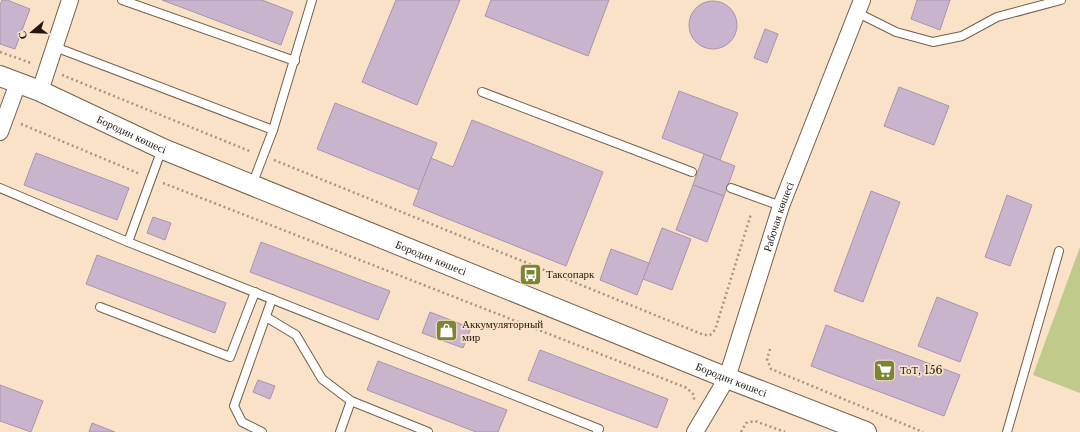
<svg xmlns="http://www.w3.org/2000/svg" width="1080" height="432" font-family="'Libre Baskerville',serif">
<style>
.green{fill:#c0cb8b}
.building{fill:#c9b4cd;stroke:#a995ad}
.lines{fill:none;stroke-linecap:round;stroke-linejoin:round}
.service-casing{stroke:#745f49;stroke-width:10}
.minor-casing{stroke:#745f49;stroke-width:18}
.tertiary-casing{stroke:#745f49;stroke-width:22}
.path{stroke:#a69582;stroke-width:2.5;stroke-dasharray:2 3;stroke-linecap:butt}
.service{stroke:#fff;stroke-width:8}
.minor{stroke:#fff;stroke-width:16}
.tertiary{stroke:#fff;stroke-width:20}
.labels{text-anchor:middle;stroke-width:3.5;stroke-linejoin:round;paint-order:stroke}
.street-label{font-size:11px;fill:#20180f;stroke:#fae2c9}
.poi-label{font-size:11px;fill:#20180f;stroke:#fae2c9;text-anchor:start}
</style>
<rect width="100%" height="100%" fill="#fae2c9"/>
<polygon class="green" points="1080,247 1080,393 1033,375"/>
<g class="building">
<polygon points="2,0 7,0 30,9 15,49 0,44 0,5"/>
<polygon points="162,0 262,0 293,12 281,45"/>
<polygon points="396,0 460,0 417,105 362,82"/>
<polygon points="491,0 609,0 588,56 485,16"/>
<polygon points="917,0 950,0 940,30 911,19"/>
<circle cx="713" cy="25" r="24"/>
<polygon points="765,29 778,34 767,63 754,58"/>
<polygon points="899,87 949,106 934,145 884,126"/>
<polygon points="679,91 738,113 720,160 662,138"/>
<polygon points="335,103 437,143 419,190 317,149"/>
<polygon points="472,120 603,172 566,266 413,205 431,158 453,167"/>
<polygon points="36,153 129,188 117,220 24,185"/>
<polygon points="704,154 735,166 724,196 693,185"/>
<polygon points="693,185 724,196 707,242 676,230"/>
<polygon points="871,191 900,202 863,302 834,291"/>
<polygon points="1007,195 1032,205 1010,266 985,257"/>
<polygon points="153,217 171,223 165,240 147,233"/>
<polygon points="662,228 691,239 672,290 643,279"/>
<polygon points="261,242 390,291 378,320 250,272"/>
<polygon points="611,249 649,263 637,295 600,280"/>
<polygon points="97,255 226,303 215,333 86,284"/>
<polygon points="937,297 978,313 960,362 918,346"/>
<polygon points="430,312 471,328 463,348 422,333"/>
<polygon points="826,325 960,375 944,416 811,366"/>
<polygon points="540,350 668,399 657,428 528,380"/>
<polygon points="378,361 507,410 498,432 476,432 367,390"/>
<polygon points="258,380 275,386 270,399 253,392"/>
<polygon points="0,385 43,401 31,432 0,421"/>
<polygon points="92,423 115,432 89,432"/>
</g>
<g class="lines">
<defs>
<g id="service">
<polyline points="122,0 295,61"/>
<polyline points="858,13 896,32 933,42 962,36 997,17 1061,0"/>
<polyline points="55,47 273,130"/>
<polyline points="482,92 692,172"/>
<polyline points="252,185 273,130 312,0"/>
<polyline points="0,188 128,242 599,429 597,432"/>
<polyline points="731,188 781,206"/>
<polyline points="128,242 162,149"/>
<polyline points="100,307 230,357 255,292"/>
<polyline points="266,317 296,335 322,379 351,401 428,432"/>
<polyline points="262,432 242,422 234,406 272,299"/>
<polyline points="340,432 351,401"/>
<polyline points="1007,432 1059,251"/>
</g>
<g id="minor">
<polyline points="40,91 70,0"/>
<polyline points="0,132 18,83"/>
<path id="s1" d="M695,432L727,378L781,206L862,0"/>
</g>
<g id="tertiary">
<path id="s2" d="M0,76L40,91L163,149L727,378L866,432"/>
</g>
</defs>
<use href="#service" class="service-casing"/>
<use href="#minor" class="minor-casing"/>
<use href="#tertiary" class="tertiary-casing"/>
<g class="path">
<polyline points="0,52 31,63"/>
<polyline points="62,75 252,152"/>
<polyline points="21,124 140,174"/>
<polyline points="274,160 704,335 710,335 715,330 751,214"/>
<polyline points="163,183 687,388 694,395 694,400"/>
<polyline points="770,349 767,359 771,369 923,432"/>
<polyline points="741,432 746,423 755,421 785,432"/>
</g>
<use href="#service" class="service"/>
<use href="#minor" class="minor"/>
<use href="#tertiary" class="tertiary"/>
</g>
<defs>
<symbol id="bus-square" viewBox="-11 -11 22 22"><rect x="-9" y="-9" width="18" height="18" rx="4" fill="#7a8633" stroke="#fae2c9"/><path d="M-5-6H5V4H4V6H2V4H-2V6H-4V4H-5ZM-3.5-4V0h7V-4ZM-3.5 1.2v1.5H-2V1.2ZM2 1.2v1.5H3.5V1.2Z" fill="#fff"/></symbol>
<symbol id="shop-square" viewBox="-11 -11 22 22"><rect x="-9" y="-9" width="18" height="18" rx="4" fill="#7a8633" stroke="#fae2c9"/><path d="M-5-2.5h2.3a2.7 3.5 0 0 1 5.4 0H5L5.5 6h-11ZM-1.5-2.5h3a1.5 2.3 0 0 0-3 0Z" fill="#fff"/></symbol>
<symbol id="supermarket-square" viewBox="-11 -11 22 22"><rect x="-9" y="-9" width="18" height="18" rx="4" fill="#7a8633" stroke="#fae2c9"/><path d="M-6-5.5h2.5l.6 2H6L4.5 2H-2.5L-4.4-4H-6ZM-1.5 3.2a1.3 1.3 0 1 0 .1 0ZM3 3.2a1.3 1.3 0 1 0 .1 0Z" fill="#fff"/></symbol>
</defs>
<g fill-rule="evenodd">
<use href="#bus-square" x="518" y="262" width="25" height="25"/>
<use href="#shop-square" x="434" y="318" width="25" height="25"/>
<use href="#supermarket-square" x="872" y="358" width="25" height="25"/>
</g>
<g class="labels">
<g class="street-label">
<text dy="4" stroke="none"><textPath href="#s2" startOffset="144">Бородин көшесі</textPath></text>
<text dy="4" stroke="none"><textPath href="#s1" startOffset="232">Рабочая көшесі</textPath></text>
<text dy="4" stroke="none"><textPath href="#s2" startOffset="468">Бородин көшесі</textPath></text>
<text dy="4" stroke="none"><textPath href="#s2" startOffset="792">Бородин көшесі</textPath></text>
</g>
<g class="poi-label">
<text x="546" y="278">Таксопарк</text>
<text x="462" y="328">Аккумуляторный<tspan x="462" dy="13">мир</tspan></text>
<text x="900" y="374">ТоТ, 156</text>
</g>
</g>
<g transform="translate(32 32) rotate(251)" stroke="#fae2c9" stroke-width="3" paint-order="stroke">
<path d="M0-3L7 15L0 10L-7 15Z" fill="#20180f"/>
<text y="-6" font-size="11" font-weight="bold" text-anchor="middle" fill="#20180f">С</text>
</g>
</svg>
